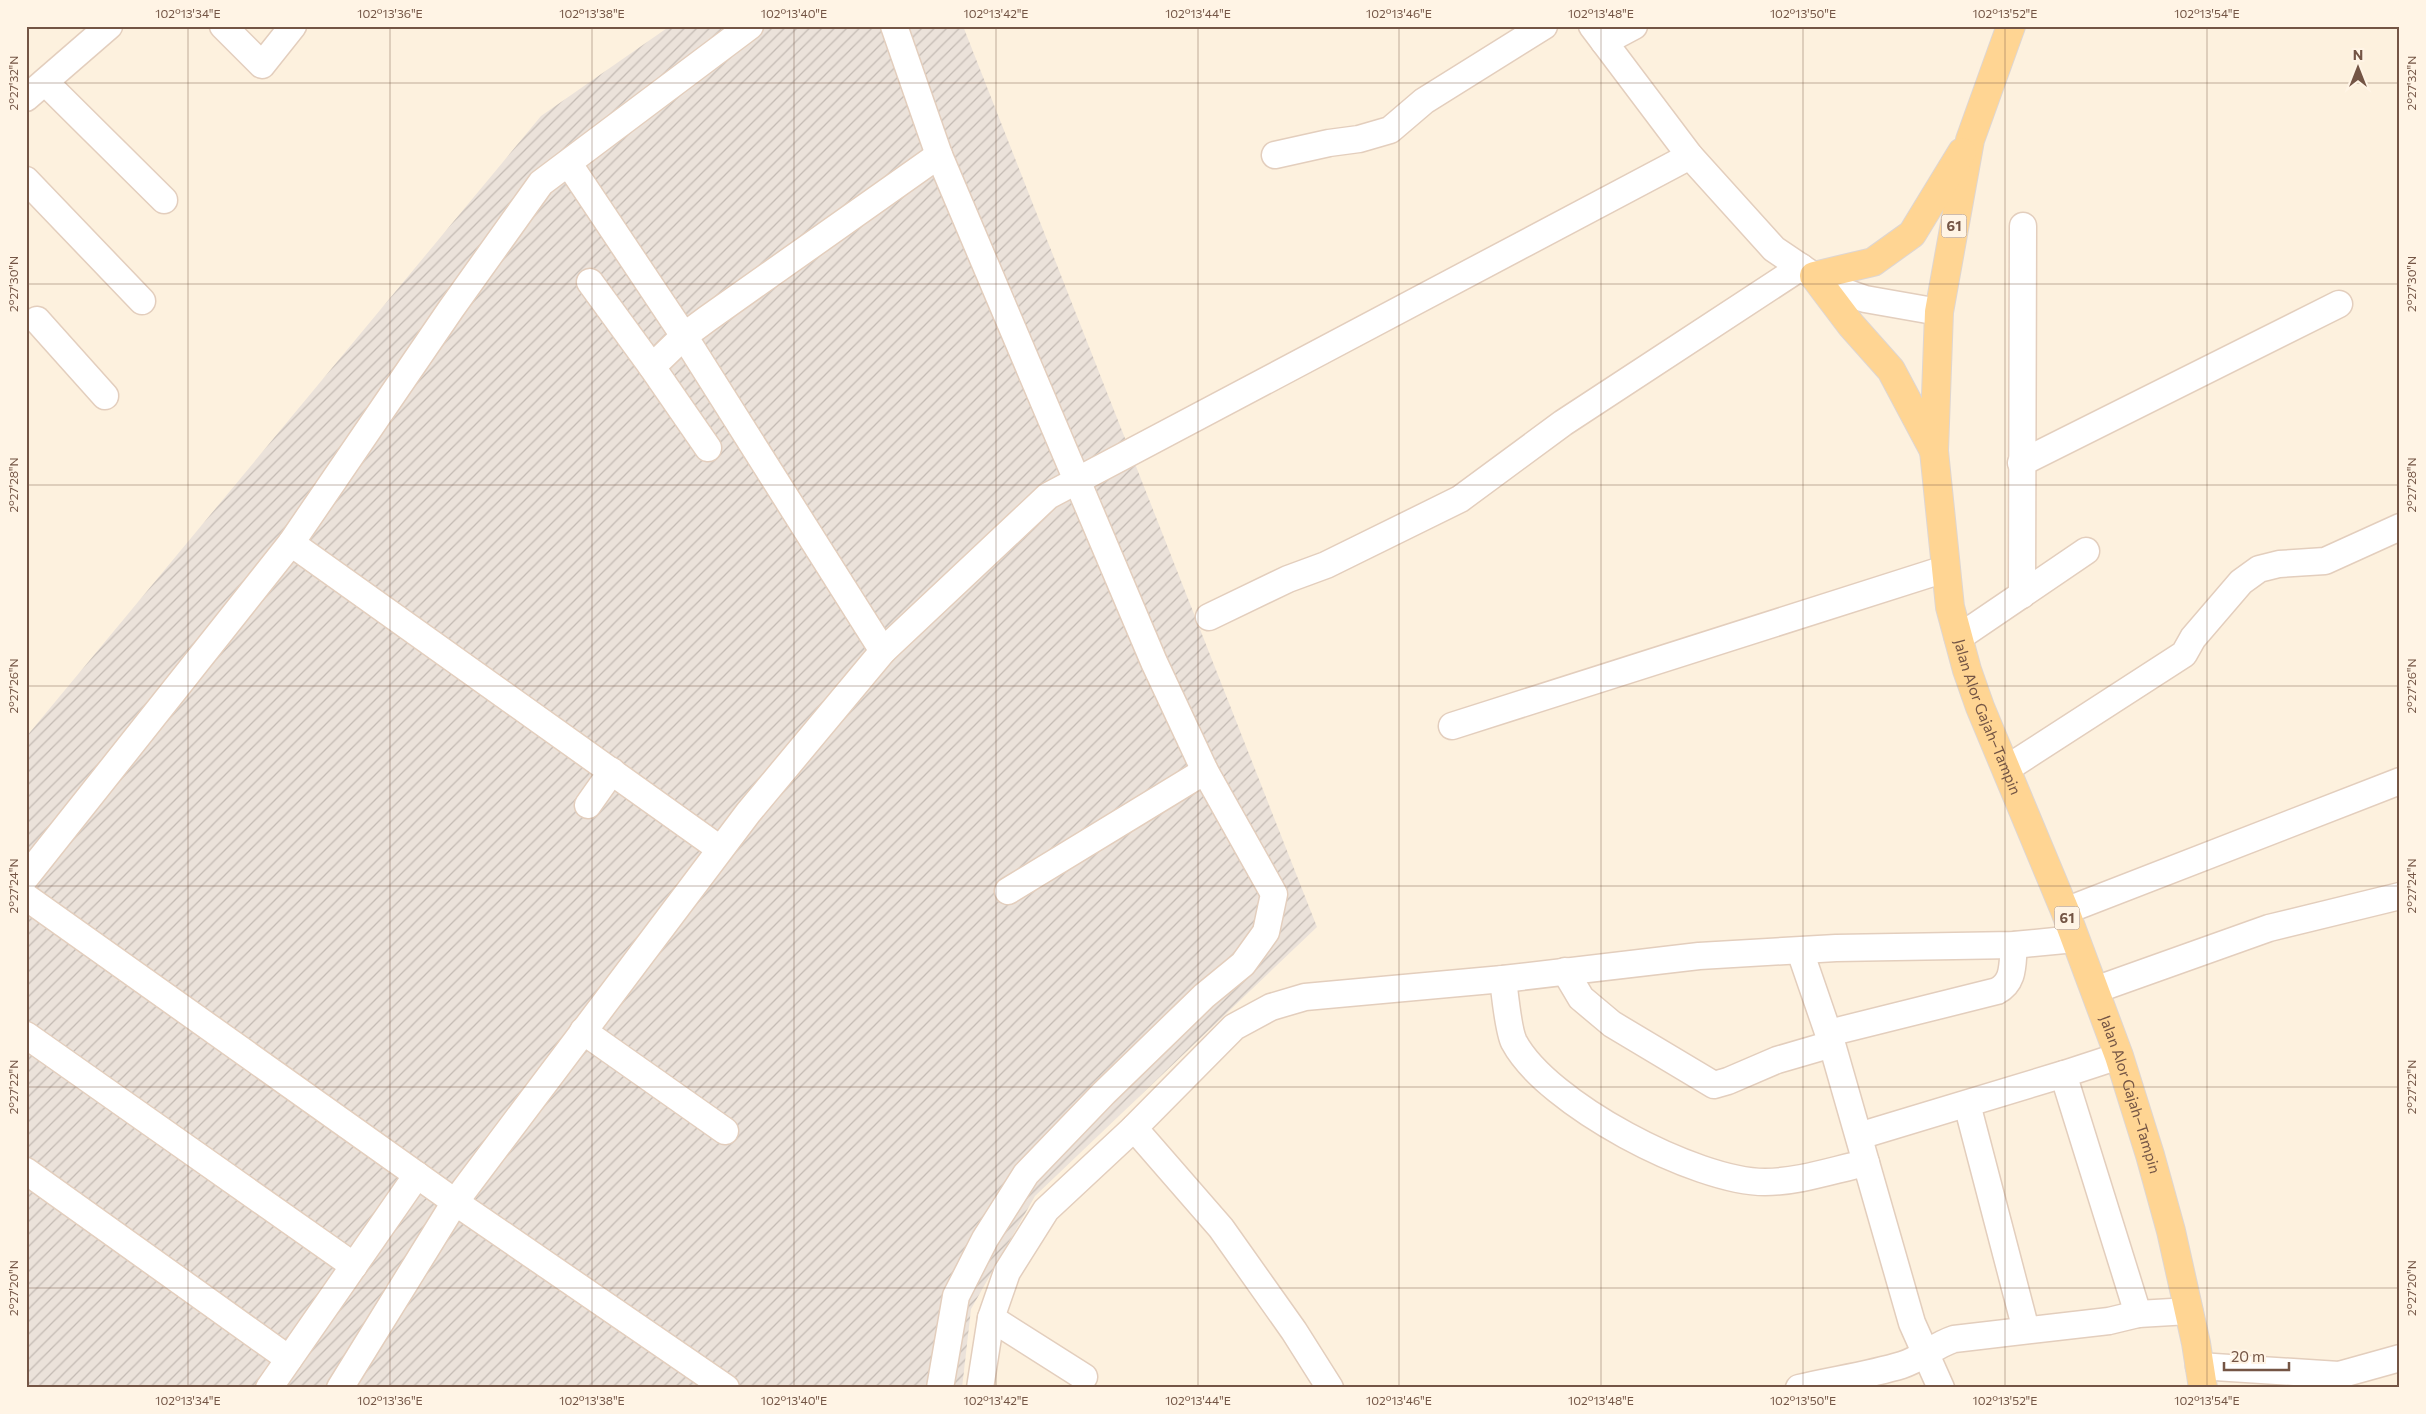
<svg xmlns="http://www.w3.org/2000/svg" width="2426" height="1414" font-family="Commissioner,sans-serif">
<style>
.industrial{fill:url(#industrial-furrows)}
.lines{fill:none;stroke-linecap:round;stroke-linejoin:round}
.minor-casing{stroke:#e3cebd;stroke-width:29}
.major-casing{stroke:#ded6d2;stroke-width:30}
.minor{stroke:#fff;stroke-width:26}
.major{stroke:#ffd593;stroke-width:28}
.ticks{fill:none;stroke:#745545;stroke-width:1;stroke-opacity:0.45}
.labels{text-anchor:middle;stroke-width:4.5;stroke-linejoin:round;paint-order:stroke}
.shield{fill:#fff4e5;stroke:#9e8575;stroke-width:1}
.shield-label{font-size:14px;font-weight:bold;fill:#745545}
.street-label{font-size:15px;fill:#745545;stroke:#fff4e5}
.neatline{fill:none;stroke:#745545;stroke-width:2}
.ticks-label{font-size:12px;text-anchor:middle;fill:#745545}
</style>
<defs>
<pattern id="industrial-furrows" width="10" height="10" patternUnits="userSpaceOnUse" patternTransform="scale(1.25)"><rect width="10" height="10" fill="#ebe2da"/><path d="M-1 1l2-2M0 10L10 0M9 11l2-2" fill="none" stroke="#c3bab3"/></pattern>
</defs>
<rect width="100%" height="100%" fill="#fdf1de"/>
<polygon class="industrial" points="670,26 963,26 1317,927 1035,1196 971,1309 962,1388 26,1388 26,737 541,116"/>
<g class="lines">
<defs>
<g id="minor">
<polyline points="223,26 262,65 293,26"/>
<polyline points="894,26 939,155 1154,662 1205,771 1274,894 1266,932 1243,964 1204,996 1104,1093 1026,1174 985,1239 956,1296 940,1388"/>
<polyline points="1592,26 1690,156 1774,249 1814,276 1842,291 1865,299 1939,312"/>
<polyline points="1604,42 1634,26"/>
<polyline points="45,82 164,200"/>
<polyline points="26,98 109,26"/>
<polyline points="1275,155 1329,143 1359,139 1390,130 1424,101 1544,26"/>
<polyline points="569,164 684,336 883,651"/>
<polyline points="26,180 142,301"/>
<polyline points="590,282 652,367 708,448"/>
<polyline points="37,320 105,396"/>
<polyline points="652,367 684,336 707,319 939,155"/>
<polyline points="2021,463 2339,304"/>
<polyline points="291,543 720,849"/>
<polyline points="2022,595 2023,226"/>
<polyline points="1209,617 1288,579 1326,565 1460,499 1563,423 1801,267"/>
<polyline points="1958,638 2086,551"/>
<polyline points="1452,726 1945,569"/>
<polyline points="2006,769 2184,654 2193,638 2241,582 2259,569 2279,564 2325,561 2400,527"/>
<polyline points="588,805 612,771"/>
<polyline points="26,877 291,543 451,309 541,183 750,26"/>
<polyline points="1008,891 1205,771"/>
<polyline points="26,897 455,1202 726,1388"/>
<polyline points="2065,911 2400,781"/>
<polyline points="1800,951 1832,1044 1912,1323 1941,1388"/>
<polyline points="1565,971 1581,998 1612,1024 1714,1085 1728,1081 1777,1060 1832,1044"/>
<path d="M1503,979C1505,994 1508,1030 1514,1042C1547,1104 1696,1182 1765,1182C1798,1182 1833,1170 1866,1163"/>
<polyline points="2095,990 2269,928 2400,896"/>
<polyline points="583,1031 725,1131"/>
<path d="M1829,1033L1997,991C2015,982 2012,963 2014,945"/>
<polyline points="26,1035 354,1266"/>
<polyline points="2119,1056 2064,1074 2066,1083 2138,1314 2189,1311"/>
<polyline points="1967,1104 2026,1330"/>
<polyline points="1134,1128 1221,1228 1294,1331 1330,1388"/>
<polyline points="1859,1136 2064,1074"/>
<polyline points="26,1171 289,1359"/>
<polyline points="991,1318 1084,1377"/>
<polyline points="2199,1366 2339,1375 2400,1358"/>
<polyline points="269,1388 417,1175"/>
<polyline points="340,1388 455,1202 748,813 883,651 1048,496 1690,156"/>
<polyline points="980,1388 991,1318 1007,1272 1046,1210 1134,1128 1234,1027 1271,1007 1305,997 1503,979 1699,956 1836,948 2014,945 2075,939"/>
<path d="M1799,1388C1833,1380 1869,1375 1902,1365C1921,1359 1935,1345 1954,1339L2109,1321L2138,1314"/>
</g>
<g id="major">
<path id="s1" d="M2011,26L1970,140L1939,312L1934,451L1950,607L1967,670L1980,707L2065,911L2119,1056L2150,1155L2171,1231L2196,1343L2203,1388"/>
<polyline points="1933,449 1891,370 1851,325 1814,276 1873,262 1912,234 1962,152"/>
</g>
</defs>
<use href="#minor" class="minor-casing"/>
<use href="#major" class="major-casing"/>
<use href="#minor" class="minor"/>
<use href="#major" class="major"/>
</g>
<path class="ticks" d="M188,26V1388M390,26V1388M592,26V1388M794,26V1388M996,26V1388M1198,26V1388M1399,26V1388M1601,26V1388M1803,26V1388M2005,26V1388M2207,26V1388M26,83H2400M26,284H2400M26,485H2400M26,686H2400M26,886H2400M26,1087H2400M26,1288H2400"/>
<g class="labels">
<g class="shield">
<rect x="1941.5" y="214.5" width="25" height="23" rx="4"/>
<rect x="2054.5" y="906.5" width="25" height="23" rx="4"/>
</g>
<g class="shield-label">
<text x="1954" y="231">61</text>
<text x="2067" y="923">61</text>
</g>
<g class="street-label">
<text dy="5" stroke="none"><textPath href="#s1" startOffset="708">Jalan Alor Gajah–Tampin</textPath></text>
<text dy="5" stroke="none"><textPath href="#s1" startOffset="1112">Jalan Alor Gajah–Tampin</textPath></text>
</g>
</g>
<rect width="2426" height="1414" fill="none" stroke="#fff4e5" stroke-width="55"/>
<g transform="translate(2358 68)" stroke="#fff4e5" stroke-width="4" paint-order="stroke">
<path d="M0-4L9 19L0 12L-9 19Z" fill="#745545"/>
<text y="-8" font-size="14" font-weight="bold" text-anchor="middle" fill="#745545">N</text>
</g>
<path d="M2224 1362v8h65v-8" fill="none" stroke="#745545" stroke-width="2.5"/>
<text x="2231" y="1362" font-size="15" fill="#745545" stroke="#fff4e5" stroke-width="4" paint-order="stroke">20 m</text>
<rect x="28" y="28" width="2370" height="1358" class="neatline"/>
<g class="ticks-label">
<text x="188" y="18">102°13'34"E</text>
<text x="390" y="18">102°13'36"E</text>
<text x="592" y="18">102°13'38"E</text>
<text x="794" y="18">102°13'40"E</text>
<text x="996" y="18">102°13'42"E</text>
<text x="1198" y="18">102°13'44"E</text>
<text x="1399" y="18">102°13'46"E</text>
<text x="1601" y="18">102°13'48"E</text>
<text x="1803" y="18">102°13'50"E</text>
<text x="2005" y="18">102°13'52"E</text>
<text x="2207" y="18">102°13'54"E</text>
<text transform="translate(14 83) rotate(-90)" y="4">2°27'32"N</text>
<text transform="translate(2412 83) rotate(-90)" y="4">2°27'32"N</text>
<text transform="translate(14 284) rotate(-90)" y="4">2°27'30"N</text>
<text transform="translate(2412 284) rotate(-90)" y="4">2°27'30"N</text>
<text transform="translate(14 485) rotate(-90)" y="4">2°27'28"N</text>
<text transform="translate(2412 485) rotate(-90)" y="4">2°27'28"N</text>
<text transform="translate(14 686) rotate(-90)" y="4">2°27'26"N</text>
<text transform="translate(2412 686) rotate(-90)" y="4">2°27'26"N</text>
<text transform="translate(14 886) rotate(-90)" y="4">2°27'24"N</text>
<text transform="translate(2412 886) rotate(-90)" y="4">2°27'24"N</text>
<text transform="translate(14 1087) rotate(-90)" y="4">2°27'22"N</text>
<text transform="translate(2412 1087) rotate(-90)" y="4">2°27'22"N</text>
<text transform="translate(14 1288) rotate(-90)" y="4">2°27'20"N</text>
<text transform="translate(2412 1288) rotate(-90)" y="4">2°27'20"N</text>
<text x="188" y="1405">102°13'34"E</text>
<text x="390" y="1405">102°13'36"E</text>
<text x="592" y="1405">102°13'38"E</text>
<text x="794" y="1405">102°13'40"E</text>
<text x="996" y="1405">102°13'42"E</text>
<text x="1198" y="1405">102°13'44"E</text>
<text x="1399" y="1405">102°13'46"E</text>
<text x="1601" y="1405">102°13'48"E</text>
<text x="1803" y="1405">102°13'50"E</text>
<text x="2005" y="1405">102°13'52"E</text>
<text x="2207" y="1405">102°13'54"E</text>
</g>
</svg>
